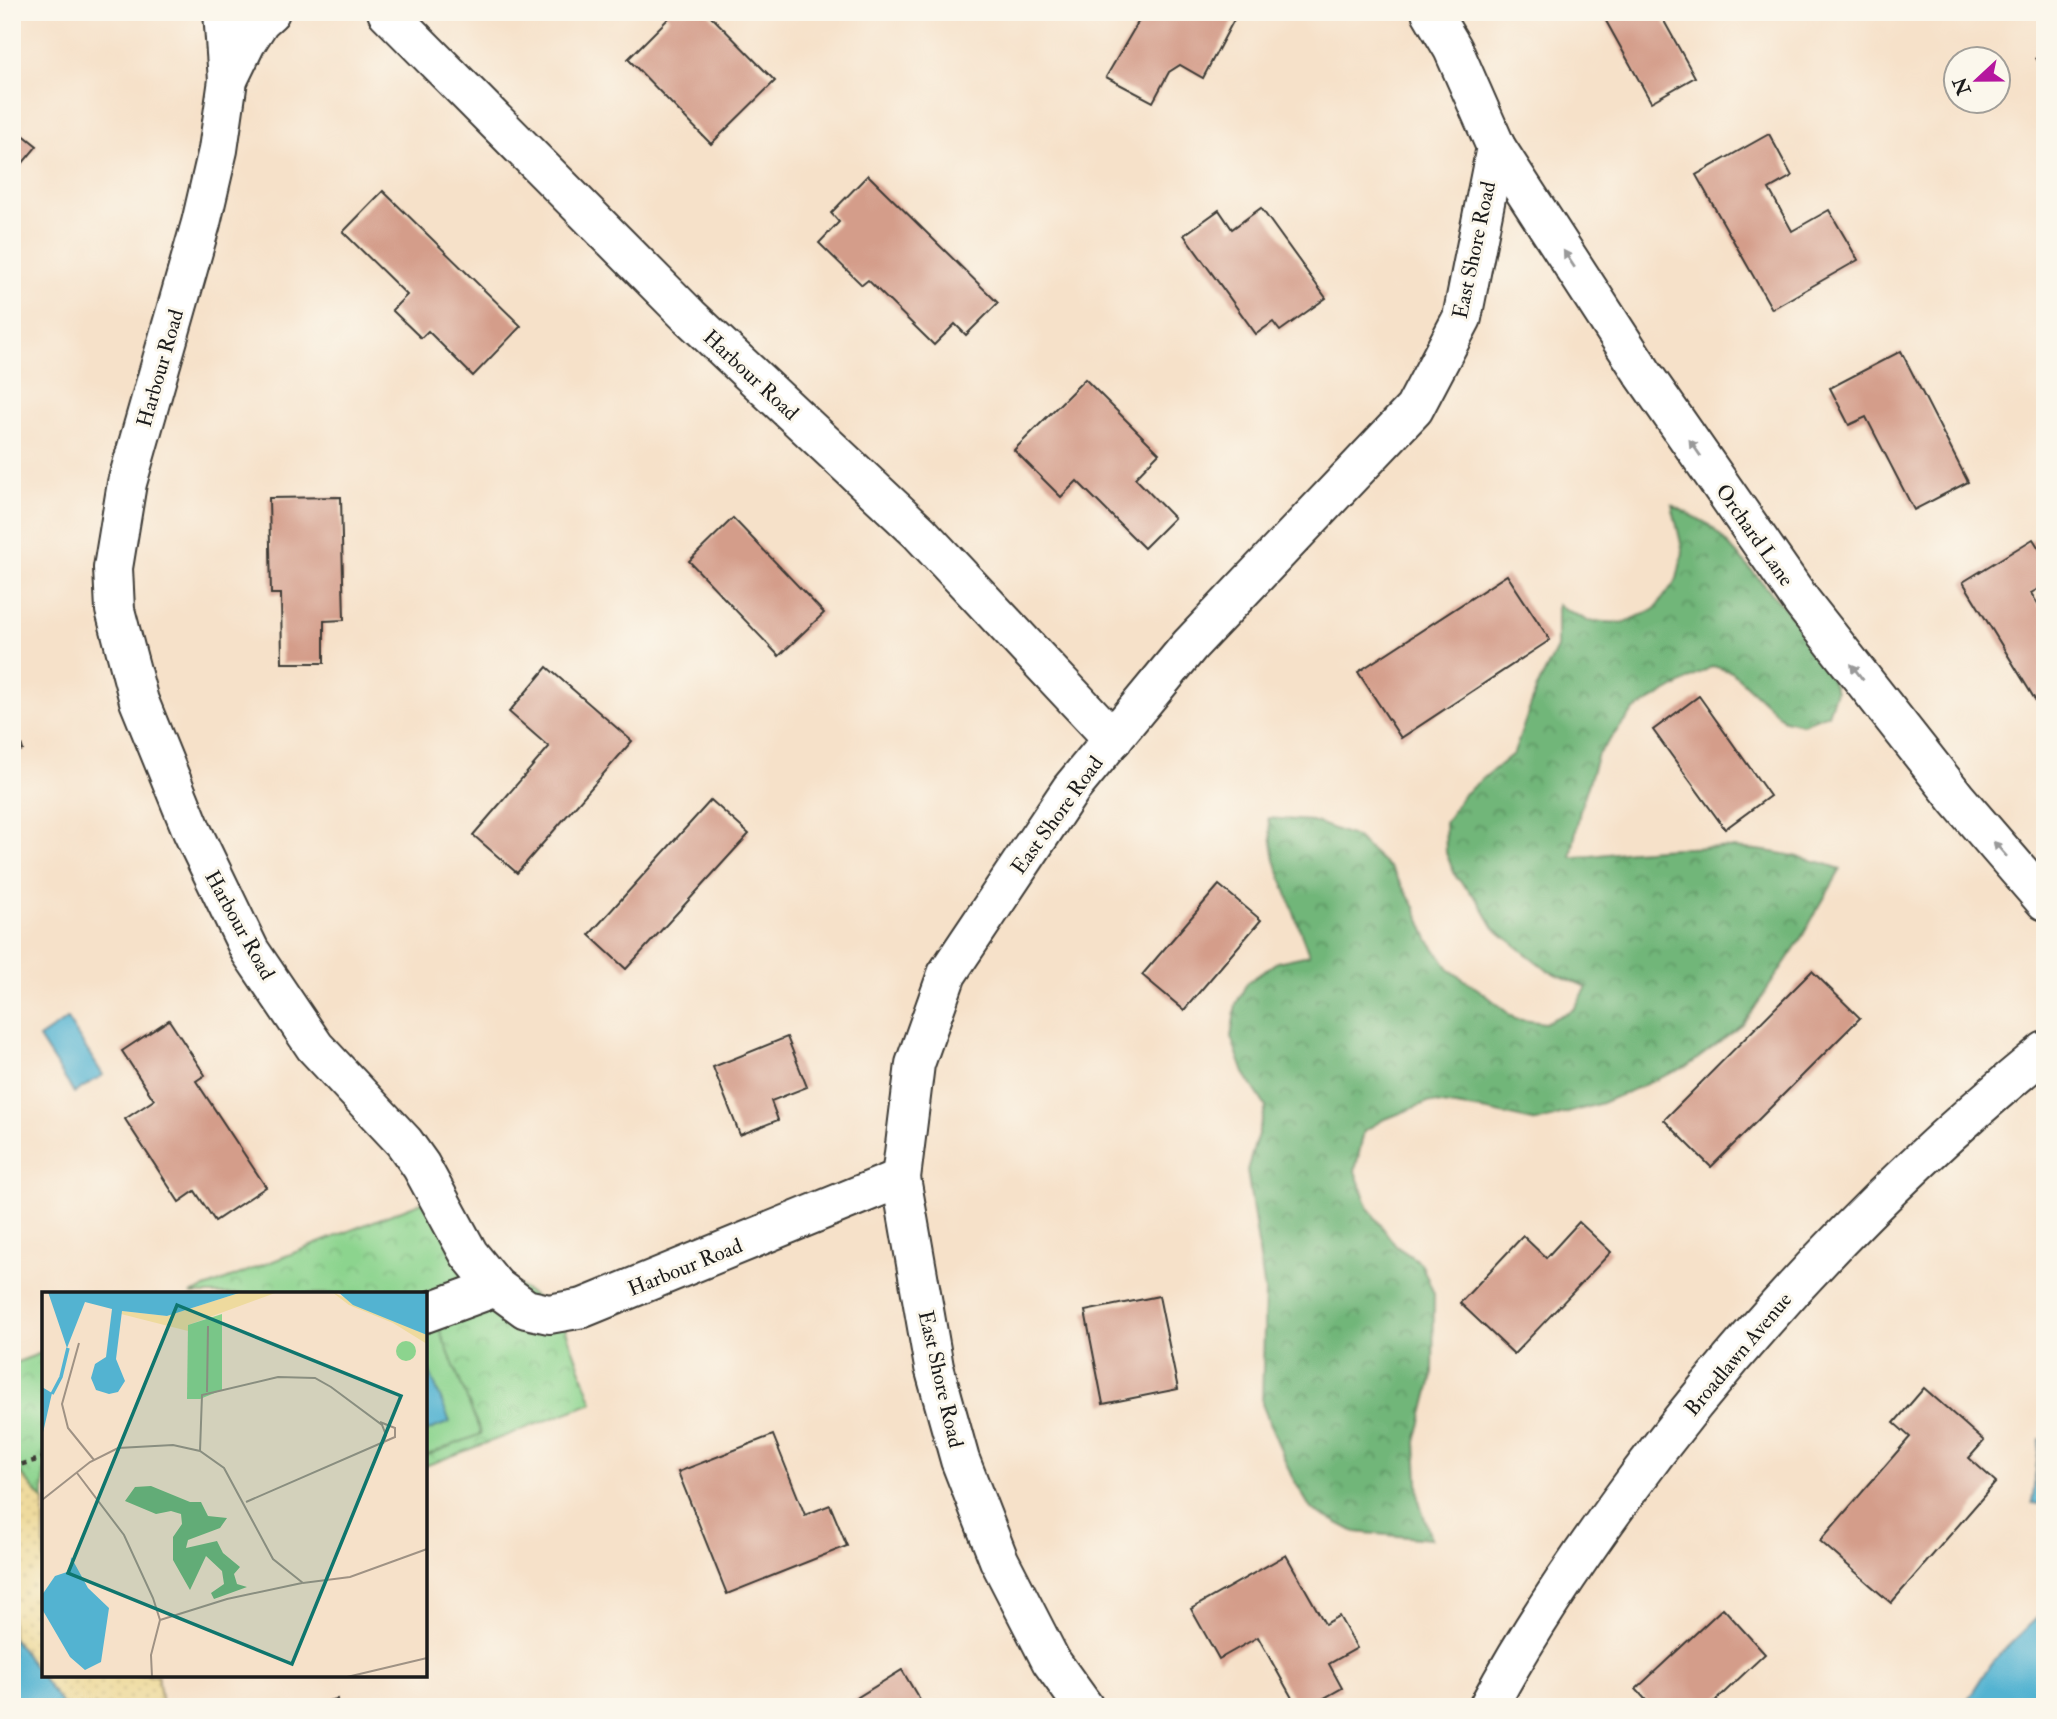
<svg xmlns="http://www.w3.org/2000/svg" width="2057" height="1719" font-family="'IM FELL Double Pica',serif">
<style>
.forest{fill:url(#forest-crowns);stroke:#46694a;stroke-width:2}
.sand{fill:url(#sand-dots);stroke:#857b5d;stroke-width:2}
.park{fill:url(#park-crowns);stroke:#547855;stroke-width:2}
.pitch{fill:#8cd48e;stroke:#547855;stroke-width:2}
.water{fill:#53b3d1;stroke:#386876;stroke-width:2}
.building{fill:#d49d8a}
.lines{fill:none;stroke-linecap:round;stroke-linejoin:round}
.minor-casing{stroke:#3d3a36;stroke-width:42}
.major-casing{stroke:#3d3a36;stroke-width:42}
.path{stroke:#3d3a36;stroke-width:4.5;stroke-dasharray:5 5;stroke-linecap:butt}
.minor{stroke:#fff;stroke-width:38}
.major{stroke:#fff;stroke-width:38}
.oneway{fill:#999}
.labels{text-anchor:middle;stroke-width:6;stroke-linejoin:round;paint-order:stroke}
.street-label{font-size:21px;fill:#1c1c1c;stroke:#fbf7ec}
.inset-river{fill:none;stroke:#53b3d1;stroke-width:3.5}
.inset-road{fill:none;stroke:#9f9284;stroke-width:2}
.view{fill:#0f766e;fill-opacity:0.15;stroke:#0f766e;stroke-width:3.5}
.inset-edge{fill:none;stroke:#1c1c1c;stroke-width:3.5}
</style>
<defs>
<pattern id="forest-crowns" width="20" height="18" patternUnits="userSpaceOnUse" patternTransform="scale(1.75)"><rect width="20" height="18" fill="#71b679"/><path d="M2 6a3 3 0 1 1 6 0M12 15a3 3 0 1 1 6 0" fill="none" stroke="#5c9362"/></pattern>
<pattern id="sand-dots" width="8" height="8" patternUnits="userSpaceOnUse" patternTransform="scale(1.75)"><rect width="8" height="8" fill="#eeda9e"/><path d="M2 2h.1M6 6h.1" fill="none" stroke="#ccba88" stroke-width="1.8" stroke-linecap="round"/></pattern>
<pattern id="park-crowns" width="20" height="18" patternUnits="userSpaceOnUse" patternTransform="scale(1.75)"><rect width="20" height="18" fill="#8cd48e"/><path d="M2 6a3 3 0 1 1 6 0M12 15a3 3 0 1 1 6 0" fill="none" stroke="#78b57a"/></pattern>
</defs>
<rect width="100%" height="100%" fill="#fbf7ec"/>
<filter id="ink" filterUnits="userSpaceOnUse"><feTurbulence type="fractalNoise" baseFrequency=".0143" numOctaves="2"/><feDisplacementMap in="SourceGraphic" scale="14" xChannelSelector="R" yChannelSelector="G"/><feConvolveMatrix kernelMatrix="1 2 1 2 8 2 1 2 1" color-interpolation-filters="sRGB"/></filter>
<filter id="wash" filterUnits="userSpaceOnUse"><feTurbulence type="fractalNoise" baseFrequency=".00686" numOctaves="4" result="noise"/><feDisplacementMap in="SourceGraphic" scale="28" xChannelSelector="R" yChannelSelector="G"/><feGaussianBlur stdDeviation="1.57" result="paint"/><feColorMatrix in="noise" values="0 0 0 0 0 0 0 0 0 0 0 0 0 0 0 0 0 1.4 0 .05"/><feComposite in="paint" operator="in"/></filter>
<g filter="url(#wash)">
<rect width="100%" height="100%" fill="#f6e1c9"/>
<path class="forest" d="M1672,505L1710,525L1745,563L1817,645L1836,691L1828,714L1803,724L1784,720L1732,672L1713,666L1633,711L1598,754L1580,810L1571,857C1596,857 1622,851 1647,850C1715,845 1776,846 1841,869L1800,940L1744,1024L1688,1066L1602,1103L1537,1122L1488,1111L1428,1102L1383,1120L1364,1131L1355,1171L1369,1209L1396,1246L1421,1263L1434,1294L1433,1375L1416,1442L1419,1500L1431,1539L1355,1532L1311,1509L1291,1475L1262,1404L1265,1292L1247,1170L1266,1107L1244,1073L1231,1037L1236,1004L1247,983L1277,962L1309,955L1275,860L1268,818L1312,821L1356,837L1392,870L1415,907L1428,939L1450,970L1485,994L1515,1019L1545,1023L1574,1009L1587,987L1548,971L1494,928L1477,899L1456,877L1446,853L1445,823L1463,795L1514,753L1536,690L1557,648V605L1588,621L1622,623L1654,610L1677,579L1683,552Z"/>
<polygon class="sand" points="12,1463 44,1501 44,1675 158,1675 162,1707 64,1707 12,1637"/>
<g class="park">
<polygon points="437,1196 469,1254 559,1312 593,1403 425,1466 425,1294 190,1294"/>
<polygon points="44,1352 44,1501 12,1463 12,1364"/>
</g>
<polygon class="pitch" points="434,1316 481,1434 425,1456 425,1320"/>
<g class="water">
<polygon points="67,1019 103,1075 74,1093 39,1038"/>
<polygon points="425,1360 450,1422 425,1432"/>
<polygon points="2040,1439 2045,1439 2045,1505 2032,1503"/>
<polygon points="2045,1610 2045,1707 1963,1707 1991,1663"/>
<polygon points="12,1637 64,1707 12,1707"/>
</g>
<g id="blocks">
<g class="building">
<polygon points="664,12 707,12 775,81 711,144 628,59 669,18"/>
<polygon points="1144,12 1238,12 1203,78 1180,65 1169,72 1153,102 1106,77"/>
<polygon points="1601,12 1659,12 1695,77 1651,102"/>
<polygon points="2045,53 2045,74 2036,58"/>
<polygon points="12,126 37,146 12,176"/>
<polygon points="1769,134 1792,176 1769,189 1792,231 1829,210 1858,260 1772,309 1696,175"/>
<polygon points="868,175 998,303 966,335 955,324 934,345 868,280 862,285 819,243 839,222 831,213"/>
<polygon points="383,191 521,326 473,376 428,331 421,338 392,310 407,295 343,232"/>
<polygon points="1261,208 1326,298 1280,331 1273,322 1256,334 1184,235 1219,210 1232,229"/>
<polygon points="1901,351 1968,482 1914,510 1866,417 1849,425 1830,388"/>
<polygon points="1085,379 1159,453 1135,478 1174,518 1144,548 1077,481 1061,497 1014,450"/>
<polygon points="341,497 344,620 324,621 324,663 282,663 281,594 271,594 269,498"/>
<polygon points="733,518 824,613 779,656 689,561"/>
<polygon points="2033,539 2045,558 2045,585 2031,593 2045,616 2045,709 2042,711 1963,582"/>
<polygon points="1507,575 1550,640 1401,738 1358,672"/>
<polygon points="547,667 632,741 517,873 473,835 549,747 509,712"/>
<polygon points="1699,696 1770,796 1725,829 1653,730"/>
<polygon points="12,713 23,750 12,753"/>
<polygon points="711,800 749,834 626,969 589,935"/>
<polygon points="1219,885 1261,920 1184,1010 1142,975"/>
<polygon points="1812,971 1860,1018 1711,1167 1664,1120"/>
<polygon points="169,1020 205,1075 196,1081 266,1187 215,1221 195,1191 179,1202 125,1119 154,1100 122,1051"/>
<polygon points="787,1037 807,1087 771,1101 778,1120 740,1135 713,1067"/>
<polygon points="1579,1222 1611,1252 1514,1354 1460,1303 1523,1236 1546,1258"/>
<polygon points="1159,1296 1178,1389 1103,1404 1085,1311"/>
<polygon points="1924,1388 1984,1441 1969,1458 1996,1482 1891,1603 1820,1541 1910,1437 1894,1423"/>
<polygon points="773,1435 805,1515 830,1505 847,1546 727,1594 678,1472"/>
<polygon points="1286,1555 1325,1624 1339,1616 1357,1648 1329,1664 1342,1688 1308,1707 1297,1707 1258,1637 1219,1659 1191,1609"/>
<polygon points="1723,1608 1765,1654 1711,1705 1712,1707 1652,1707 1636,1689"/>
<polygon points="902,1670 924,1707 842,1707"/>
<polygon points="337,1699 338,1707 306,1707 306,1706"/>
</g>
</g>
</g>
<g filter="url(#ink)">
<use href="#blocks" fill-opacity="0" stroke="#3d3a36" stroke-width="2"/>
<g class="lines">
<defs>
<g id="minor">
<polyline points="223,12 228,80"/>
<polyline points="270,12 260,21 246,43 228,80 218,150 201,223 127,483 113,568 115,610 139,701 192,831 250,951 315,1047 404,1142 421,1166 469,1254 496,1287 526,1309 549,1314 583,1308 901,1178"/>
<polyline points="387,12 689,316 919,532 1113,739"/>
<polyline points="1496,147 1642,372 1802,602 1957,799 2045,901"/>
<polyline points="425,1313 496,1287"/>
<path d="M1488,1707C1526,1635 1572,1567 1620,1501C1741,1334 1885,1182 2045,1051"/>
</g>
<polyline id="major" points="1084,1707 1051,1661 999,1560 960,1460 934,1367 901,1178 915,1064 947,974 1071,789 1190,645 1414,409 1462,318 1496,147 1453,49 1431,12"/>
</defs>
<use href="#minor" class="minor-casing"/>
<use href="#major" class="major-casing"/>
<polyline class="path" points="12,1467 44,1458"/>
<use href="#minor" class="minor"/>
<use href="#major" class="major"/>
</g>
<defs><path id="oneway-solid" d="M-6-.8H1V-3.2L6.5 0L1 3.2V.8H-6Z" transform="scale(1.75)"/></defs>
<g class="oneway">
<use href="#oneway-solid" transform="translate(1569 259) rotate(-123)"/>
<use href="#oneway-solid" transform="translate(1695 448) rotate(-125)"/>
<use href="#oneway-solid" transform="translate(1857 672) rotate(-128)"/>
<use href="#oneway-solid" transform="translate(2000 849) rotate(-131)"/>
</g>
</g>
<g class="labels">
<g class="street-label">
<text transform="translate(1474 250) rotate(-78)" y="7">East Shore Road</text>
<text transform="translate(160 368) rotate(-74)" y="7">Harbour Road</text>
<text transform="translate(751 375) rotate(43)" y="7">Harbour Road</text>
<text transform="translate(1755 535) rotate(55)" y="7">Orchard Lane</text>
<text transform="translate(1057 815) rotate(-54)" y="7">East Shore Road</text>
<text transform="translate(240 925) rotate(61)" y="7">Harbour Road</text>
<text transform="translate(685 1267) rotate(-22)" y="7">Harbour Road</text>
<text transform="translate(1738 1354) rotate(-50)" y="7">Broadlawn Avenue</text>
<text transform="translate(941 1379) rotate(77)" y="7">East Shore Road</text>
</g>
</g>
<g transform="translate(42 1292)">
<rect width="385" height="385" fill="#f6e1c9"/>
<path d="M109,194L148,210H159L166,224L185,226L178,236L146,248L144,256L175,249L181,261L198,275L192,282L195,292L205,295L172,307L169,301L182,292L180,279L164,264L148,298L131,268V245L140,232L139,222L129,219L114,222L83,209L93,195Z" fill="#71b679"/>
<path d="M200,0H236L146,33V39L79,22L80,19L125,24ZM290,0L385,43V52L351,31L307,13Z" fill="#eeda9e"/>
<path d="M180,22V98L158,107H145L146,33Z" fill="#8cd48e"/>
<path d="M354 59a10 10 0 1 1 20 0a10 10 0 1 1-20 0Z" fill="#8cd48e"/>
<path d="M6,0H200L125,24L80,19L74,67L83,89L76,100L67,102L54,98L49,86L53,72L64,65L70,17L43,10L25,56ZM296,0H385V43L311,13ZM0,95L10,101L0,145ZM29,265L46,296L67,316L59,370L43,378L28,365L0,317V303L13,284L28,279Z" fill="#53b3d1"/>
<path class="inset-river" d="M10,102L19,85L26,56"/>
<path class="inset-road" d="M37,51L20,112L26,136L52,168M165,100L166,34M158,159L160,103L236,85L273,86L289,95L340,133L344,143L341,152M35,181L82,243L111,306L118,328L109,363L110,385M0,208L48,170L76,156L131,153L158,159L182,176L231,267L261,291L308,285L385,257M204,210L353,145V136L338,130M118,328L185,307L260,291M305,385L385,366"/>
<path class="view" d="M135,13L359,104L250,372L26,281Z"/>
<rect width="385" height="385" class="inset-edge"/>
</g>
<rect width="2057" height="1719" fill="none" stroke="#fbf7ec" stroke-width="42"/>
<g transform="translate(1977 80) rotate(248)"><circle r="33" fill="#fbf7ec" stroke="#a29f99" stroke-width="2"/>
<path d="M0-5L12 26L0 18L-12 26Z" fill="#b5179e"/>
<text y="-10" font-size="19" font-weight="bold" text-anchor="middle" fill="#1c1c1c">N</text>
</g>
</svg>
